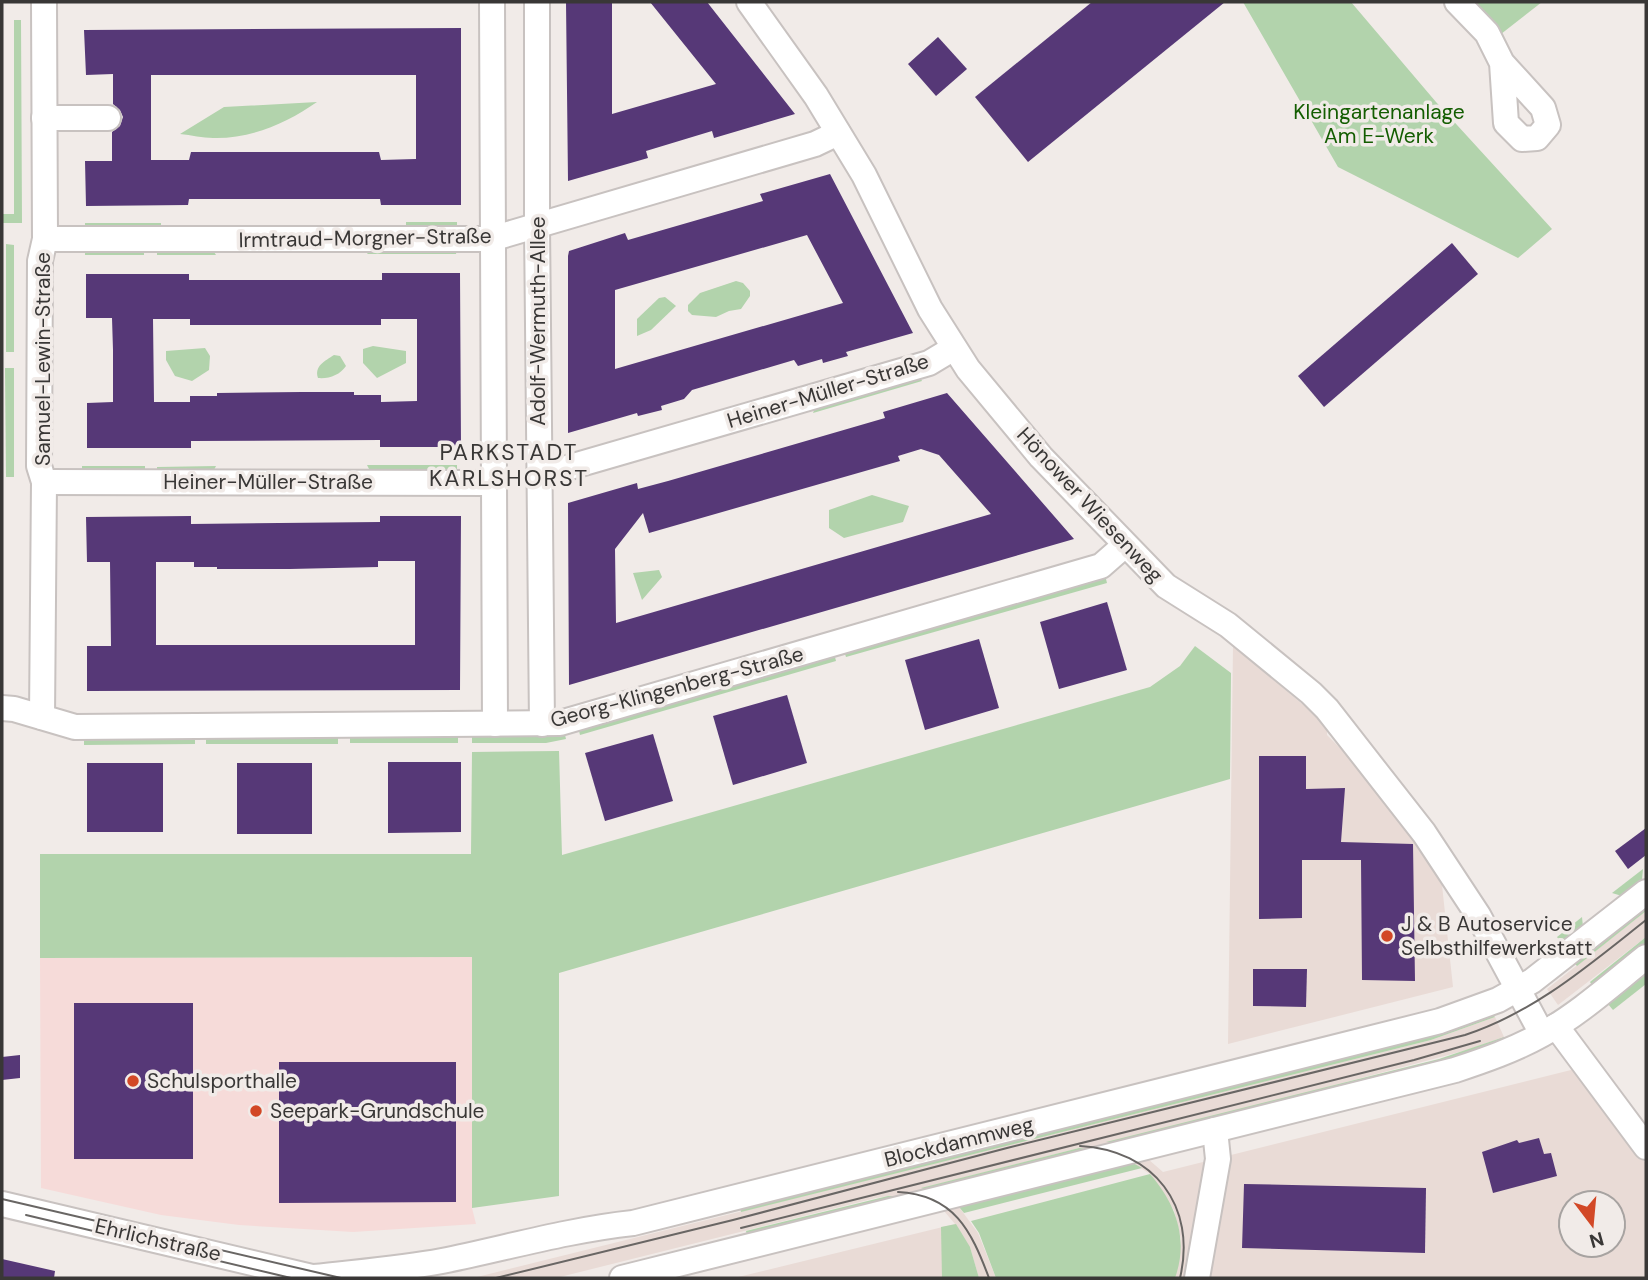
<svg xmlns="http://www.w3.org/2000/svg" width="1648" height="1280" font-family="'DM Sans',sans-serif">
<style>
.built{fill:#e9dbd6;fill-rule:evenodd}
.education{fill:#f6dbd9}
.green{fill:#b2d3ac}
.building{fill:#563877;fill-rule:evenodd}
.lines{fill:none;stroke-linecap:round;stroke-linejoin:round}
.minor-casing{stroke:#c8c2c0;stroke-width:28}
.minor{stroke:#fff;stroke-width:24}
.tram{stroke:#696664;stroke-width:2}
.poi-dot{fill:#d24826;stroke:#f1ebe8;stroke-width:2.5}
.labels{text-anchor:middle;stroke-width:7;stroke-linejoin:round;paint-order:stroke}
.park-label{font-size:21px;fill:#135d01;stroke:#f1ebe8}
.street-label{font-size:21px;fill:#393736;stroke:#f1ebe8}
.poi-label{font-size:21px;fill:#393736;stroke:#f1ebe8;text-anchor:start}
.neighbourhood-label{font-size:23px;letter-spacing:2px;fill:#393736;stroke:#f1ebe8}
</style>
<rect width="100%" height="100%" fill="#f1ebe8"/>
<g class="built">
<polygon points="1233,646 1327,725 1327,735 1345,753 1415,842 1442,885 1453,987 1228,1044"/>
<polygon points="1646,911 1646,937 1558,1005 1547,989"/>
<polygon points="1495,1017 1504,1037 1467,1050 1116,1143 1102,1152 1079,1148 923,1188 935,1193 915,1198 888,1196 876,1198 556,1278 473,1278 1431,1040"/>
<path d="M1579,1068L1646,1164V1278H1175L1181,1239L1174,1210L1150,1174L1133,1163L1148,1159L1163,1172ZM1571,1203H1613V1245H1571Z"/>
<polygon points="959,1207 978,1233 996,1278 979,1278 970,1247 967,1278 734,1278 955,1224 944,1211"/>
</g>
<polygon class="education" points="472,957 472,1208 476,1224 353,1232 239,1225 161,1215 41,1188 40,958"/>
<g class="green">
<polygon points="1243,2 1351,2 1436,102 1552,229 1518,258 1338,167"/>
<polygon points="1470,2 1542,2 1501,34"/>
<polygon points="14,20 21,20 22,223 2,223 2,214 14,214"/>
<path d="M317,102C287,123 251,139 213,138C203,138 191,135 180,134L224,107Z"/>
<rect x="406" y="222" width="51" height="6"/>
<polygon points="85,223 161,223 161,228 85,229"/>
<polygon points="6,244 14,245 14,352 6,352"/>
<polygon points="457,248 456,254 367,254 371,249"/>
<rect x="85" y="249" width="59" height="6"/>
<polygon points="157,249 212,249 216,255 157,255"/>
<polygon points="736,281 743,283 750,291 750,296 741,309 729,311 716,317 692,315 688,311 688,305 700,293"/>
<polygon points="665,297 676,306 651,330 637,336 637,319 659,298"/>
<polygon points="373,346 406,351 406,363 377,378 363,363 363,349"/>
<polygon points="205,348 210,356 209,370 192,381 175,376 166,360 166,351"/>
<path d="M334,355L340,356L346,366C340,375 329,379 318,378C314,366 325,361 334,355Z"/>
<polygon points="5,368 14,368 14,477 6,477"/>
<polygon points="920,377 922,381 813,413 815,408"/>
<polygon points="367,465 457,465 457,471 370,471"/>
<polygon points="82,466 145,466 145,471 82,472"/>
<polygon points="216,466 213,472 157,472 157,467"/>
<polygon points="872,495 909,506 903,522 844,538 829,528 829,510"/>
<polygon points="659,570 662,577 642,600 633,573"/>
<polygon points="1105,575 1107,583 846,657 844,651"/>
<polygon points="1195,646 1231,673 1230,779 559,973 559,1196 472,1208 472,957 40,958 40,854 471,854 472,752 559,751 562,855 1150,687 1180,666"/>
<polygon points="834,653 836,661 580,735 578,727"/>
<polygon points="564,731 566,739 546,743 472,743 472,734"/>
<polygon points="195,735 195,744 84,745 84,736"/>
<rect x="206" y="735" width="132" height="9"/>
<rect x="350" y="735" width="108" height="8"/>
<polygon points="1643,869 1642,880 1622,896 1612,893"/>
<polygon points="1646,899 1646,911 1577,966 1571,959"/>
<polygon points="1582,917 1583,927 1561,943 1557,937"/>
<polygon points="1646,937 1646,949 1595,989 1590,982"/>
<polygon points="1646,973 1646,984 1613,1010 1608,1004"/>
<polygon points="1492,1014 1495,1017 1431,1040 741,1212 739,1203"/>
<polygon points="1504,1037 1502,1046 1116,1143 1106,1142 1439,1059"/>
<polygon points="1079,1148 1097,1150 935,1193 921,1188"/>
<polygon points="1133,1163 1142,1168 964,1213 959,1207"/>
<path d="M1150,1174C1176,1204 1189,1239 1175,1278H996L979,1233L971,1221Z"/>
<polygon points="888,1196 903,1196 748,1240 746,1231"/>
<polygon points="956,1224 970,1247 979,1278 942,1278 941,1227"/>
</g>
<g class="building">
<polygon points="566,2 612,2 612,114 716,84 650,2 707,2 795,114 714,138 712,131 646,151 648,158 568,181"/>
<polygon points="1092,2 1225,2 1028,162 975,97"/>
<path d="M461,28V205H381L380,199H189L188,205L86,206L85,161H112V132L120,126L123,117L120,110L113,104V74L86,75L84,30ZM151,75H416V159L381,160L379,152H191L189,160H151Z"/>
<polygon points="938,37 967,69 936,96 908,64"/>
<path d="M830,174L913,333L846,352L848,356L823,363L822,359L798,366L794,360L692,390L684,399L661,406L662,410L638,416L637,413L568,433V256L569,251L625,233L628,240L763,201L760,194ZM807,235L843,303L615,369V290Z"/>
<polygon points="1452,243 1478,274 1324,407 1298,376"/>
<path d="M382,273H460L461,447H380V440L191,441V448H87V403L113,402V350L112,318H86V274H189V280H382ZM153,319H190V325H381V319H417V401L381,402V395H354V392H302L217,393V396H190V402H154Z"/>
<path d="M947,393L1074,539L569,685L568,503L637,483L638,489L668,481L885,418L883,412ZM921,449L939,455L991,514L616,623L615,549L643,513L649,533L900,461L898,456Z"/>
<path d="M191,516V524L380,522V516H461L460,690L87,691V646H111L110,562H87L86,517ZM378,561H415V645H156V562H194V567H217V569H290L378,567Z"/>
<polygon points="1107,602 1127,670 1059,689 1040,622"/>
<polygon points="979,639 999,708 925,730 905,660"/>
<polygon points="787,695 807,763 733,785 713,716"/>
<polygon points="653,734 673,801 605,821 585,753"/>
<polygon points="1259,756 1306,756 1306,789 1345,788 1341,842 1413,844 1415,981 1362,980 1361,860 1302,860 1302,918 1259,919"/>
<polygon points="388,762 461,762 461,832 388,833"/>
<rect x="87" y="763" width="76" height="69"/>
<rect x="237" y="763" width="75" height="71"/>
<polygon points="1646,828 1646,855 1628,869 1615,851"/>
<polygon points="1253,969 1307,969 1306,1007 1253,1006"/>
<rect x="74" y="1003" width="119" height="156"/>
<polygon points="20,1055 20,1078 2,1080 2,1057"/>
<polygon points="279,1062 456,1062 456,1202 279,1203"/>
<polygon points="1539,1138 1544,1154 1551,1153 1557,1176 1493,1193 1482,1152 1517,1140 1519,1143"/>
<polygon points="1244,1184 1426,1188 1425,1253 1242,1248"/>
<polygon points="2,1259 55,1271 54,1278 2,1278"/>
</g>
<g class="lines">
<defs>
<g id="minor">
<polyline points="492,2 495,724"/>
<polyline points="537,2 537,225 542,724"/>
<polyline points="749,2 816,96 864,175 930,309 968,369 1041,457 1166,586 1228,625 1311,693 1327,709 1424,833 1478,915 1542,1034"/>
<polyline points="1457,2 1487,33 1502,63 1543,108 1548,125 1537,138 1522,139 1506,123 1502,63"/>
<polyline points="44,118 108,118"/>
<polyline points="45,239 491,239 815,144 838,133"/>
<polyline points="539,476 929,363 954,348"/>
<polyline points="44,482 492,483"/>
<polyline points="2,708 14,709 75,727 560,723 1101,566 1125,545"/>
<polyline points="42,717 44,482 39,466 40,261 45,239 44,2"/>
<polyline points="1556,1026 1646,1147"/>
<polyline points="2,1204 316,1278"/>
<path d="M314,1277C357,1272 400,1269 442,1261C506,1248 568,1230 633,1223L1440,1021L1498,1000L1532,981L1646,892"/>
<path d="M622,1278L1455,1070C1485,1060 1514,1050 1541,1035C1579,1014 1612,984 1646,957"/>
<polyline points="1197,1278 1218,1159 1215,1130"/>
</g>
</defs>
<use href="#minor" class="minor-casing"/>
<use href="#minor" class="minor"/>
<g class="tram">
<path d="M1080,1146C1154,1150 1197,1206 1180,1278"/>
<path d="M898,1192C954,1195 971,1230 989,1278"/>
<polyline points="2,1199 341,1278"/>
<polyline points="26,1215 291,1278"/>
<polyline points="741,1228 1414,1060 1480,1041"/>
<path d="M496,1278L733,1220L1007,1148L1465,1035C1535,1012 1589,965 1646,920"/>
</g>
</g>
<g class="poi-dot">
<circle cx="1387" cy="936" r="7"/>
<circle cx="133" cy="1081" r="7"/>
<circle cx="256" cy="1111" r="7"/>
</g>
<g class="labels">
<g class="park-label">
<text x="1379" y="119">Kleingartenanlage<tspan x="1379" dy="24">Am E-Werk</tspan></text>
</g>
<g class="street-label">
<text transform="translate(365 238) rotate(-1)" y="7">Irmtraud-Morgner-Straße</text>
<text transform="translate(538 321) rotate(-90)" y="7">Adolf-Wermuth-Allee</text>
<text transform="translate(43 359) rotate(-90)" y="7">Samuel-Lewin-Straße</text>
<text transform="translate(828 391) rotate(-17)" y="7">Heiner-Müller-Straße</text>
<text x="268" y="489">Heiner-Müller-Straße</text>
<text transform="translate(1090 505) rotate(47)" y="7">Hönower Wiesenweg</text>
<text transform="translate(677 687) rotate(-15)" y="7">Georg-Klingenberg-Straße</text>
<text transform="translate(959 1142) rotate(-14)" y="7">Blockdammweg</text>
<text transform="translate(158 1240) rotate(13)" y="7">Ehrlichstraße</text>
</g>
<g class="poi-label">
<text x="1401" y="931">J &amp; B Autoservice<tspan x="1401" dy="24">Selbsthilfewerkstatt</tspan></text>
<text x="147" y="1088">Schulsporthalle</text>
<text x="270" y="1118">Seepark-Grundschule</text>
</g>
<g class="neighbourhood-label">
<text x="509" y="460">PARKSTADT<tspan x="509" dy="26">KARLSHORST</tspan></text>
</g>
</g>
<rect width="1648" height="1280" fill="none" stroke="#393736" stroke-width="7"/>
<g transform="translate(1592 1224) rotate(164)"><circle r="33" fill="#f1ebe8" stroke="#a7a3a1" stroke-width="2"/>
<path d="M0-5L12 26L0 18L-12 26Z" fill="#d24826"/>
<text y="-10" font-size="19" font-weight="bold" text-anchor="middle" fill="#393736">N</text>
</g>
</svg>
